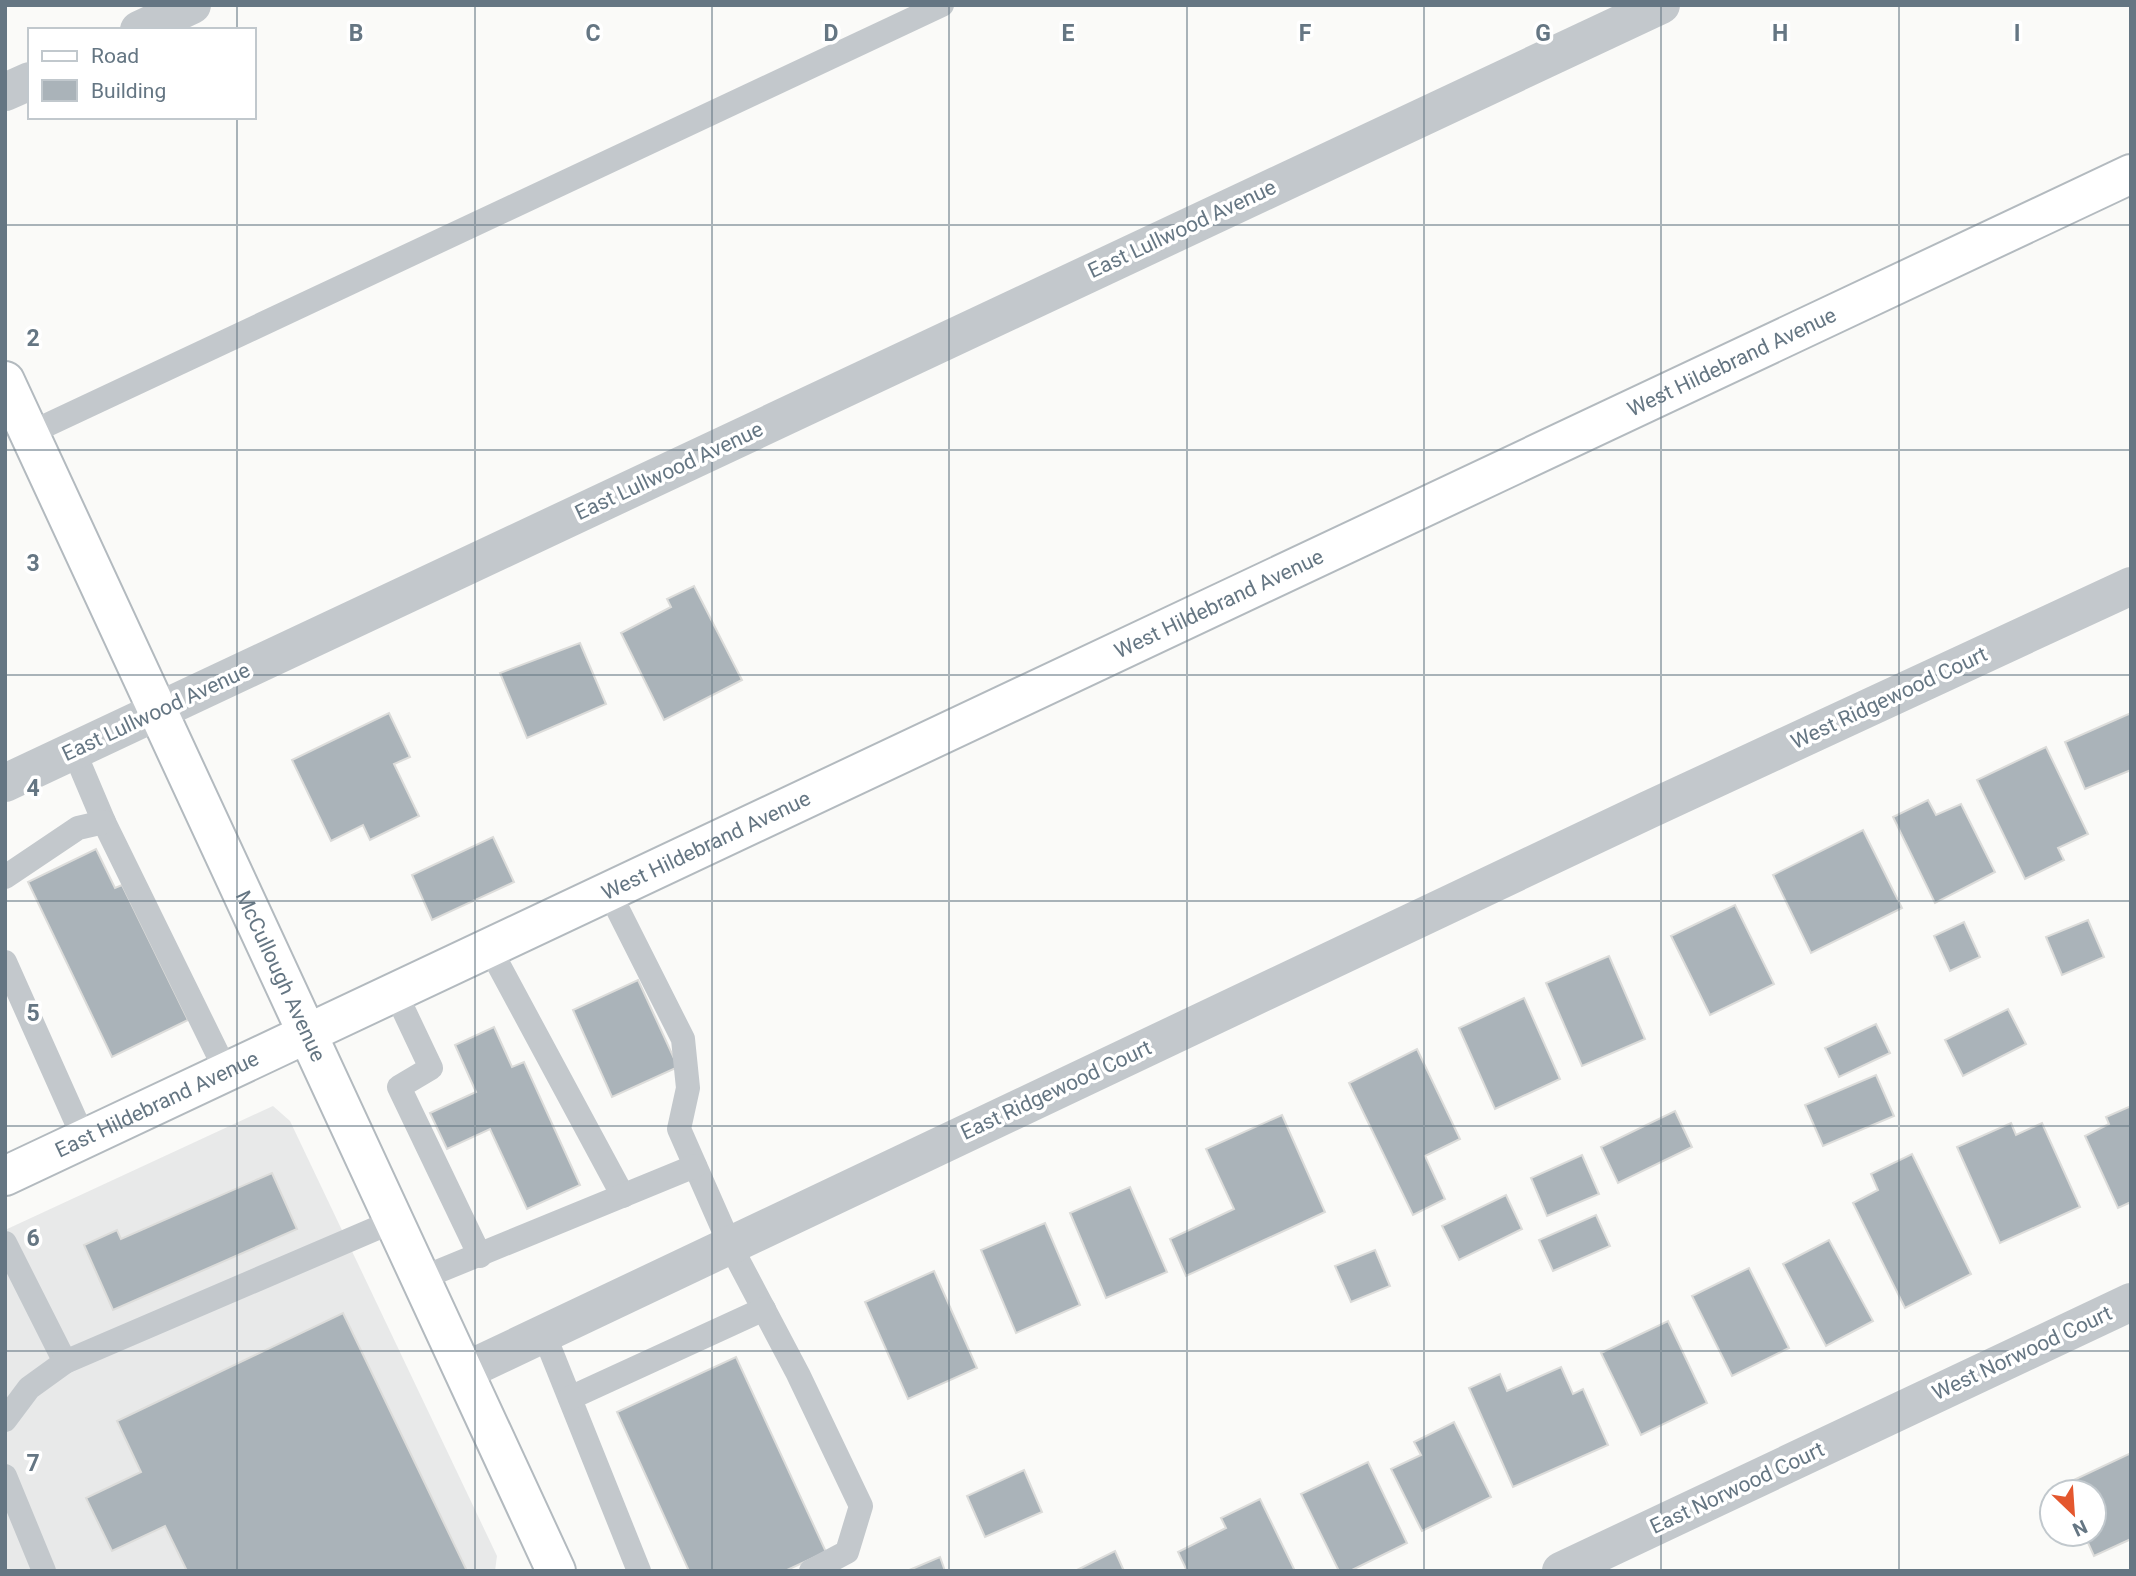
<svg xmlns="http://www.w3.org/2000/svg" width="2136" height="1576" font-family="Roboto,sans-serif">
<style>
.built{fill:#e8e9e9}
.building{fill:#aab3b9;stroke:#dcdcda;stroke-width:2}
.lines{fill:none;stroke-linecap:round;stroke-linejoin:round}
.secondary-casing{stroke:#b3babf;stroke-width:42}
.lane{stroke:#c3c8cc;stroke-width:24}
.street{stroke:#c3c8cc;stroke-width:38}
.secondary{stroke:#fff;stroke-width:38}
.grid{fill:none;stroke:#657683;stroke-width:2;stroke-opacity:0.55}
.labels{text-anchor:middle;stroke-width:7;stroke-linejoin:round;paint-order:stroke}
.street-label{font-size:21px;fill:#657683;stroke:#fff}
.grid-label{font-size:23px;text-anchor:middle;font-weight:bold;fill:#657683;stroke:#fff;stroke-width:7;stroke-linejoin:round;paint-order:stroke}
</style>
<rect width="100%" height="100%" fill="#fafaf8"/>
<polygon class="built" points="273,1106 290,1121 497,1556 495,1571 5,1571 5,1230"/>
<g class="building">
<polygon points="694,586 742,680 664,720 621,633 671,607 667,599"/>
<polygon points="580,643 606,704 527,738 500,673"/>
<polygon points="389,713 410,757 394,764 419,816 370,840 363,825 331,841 292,760"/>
<polygon points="2131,713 2131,770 2085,789 2065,742"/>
<polygon points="2046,747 2088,834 2058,848 2064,860 2025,879 1977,780"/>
<polygon points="1928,800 1936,815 1961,804 1995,872 1935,903 1893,817"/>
<polygon points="1863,830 1902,908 1811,953 1773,875"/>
<polygon points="493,837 514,882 432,920 412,875"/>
<polygon points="96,849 115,888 122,885 188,1020 112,1057 28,882"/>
<polygon points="1735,905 1774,984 1710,1015 1671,936"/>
<polygon points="2088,920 2104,957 2062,975 2046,937"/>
<polygon points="1964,922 1980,957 1950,971 1934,936"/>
<polygon points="1609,956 1645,1039 1582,1066 1546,983"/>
<polygon points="638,980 678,1067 612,1097 573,1010"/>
<polygon points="1524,998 1560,1079 1495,1109 1459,1028"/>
<polygon points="2008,1009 2026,1044 1963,1076 1945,1040"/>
<polygon points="1876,1024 1890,1053 1839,1077 1825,1048"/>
<polygon points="494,1027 512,1067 524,1062 580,1185 527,1209 490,1129 447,1149 430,1113 476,1092 455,1045"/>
<polygon points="1417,1049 1460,1139 1425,1156 1445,1199 1413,1215 1349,1083"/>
<polygon points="1876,1075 1894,1116 1823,1146 1805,1105"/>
<polygon points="2131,1106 2131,1202 2118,1208 2085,1136 2109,1124 2106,1117"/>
<polygon points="1675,1111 1692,1147 1618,1183 1601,1147"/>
<polygon points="1282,1115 1325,1212 1186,1276 1170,1239 1234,1209 1206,1149"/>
<polygon points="2011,1123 2016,1135 2042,1123 2080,1207 2000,1243 1957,1147"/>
<polygon points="1912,1154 1971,1274 1905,1308 1853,1203 1878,1190 1871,1174"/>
<polygon points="1582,1155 1599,1194 1547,1216 1531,1178"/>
<polygon points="272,1173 297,1229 113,1310 84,1245 117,1230 121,1239"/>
<polygon points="1130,1187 1167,1272 1106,1298 1070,1213"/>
<polygon points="1506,1195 1522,1229 1459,1260 1442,1226"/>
<polygon points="1596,1215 1610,1246 1553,1271 1539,1240"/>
<polygon points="1045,1223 1080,1305 1016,1333 981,1250"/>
<polygon points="1829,1240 1873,1321 1826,1346 1783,1264"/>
<polygon points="1375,1250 1390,1286 1351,1302 1335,1266"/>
<polygon points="1749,1268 1789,1348 1732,1376 1692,1296"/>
<polygon points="934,1271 977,1368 908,1399 865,1302"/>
<polygon points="343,1313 467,1571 187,1571 165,1526 112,1551 86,1498 141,1472 117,1421"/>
<polygon points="1668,1321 1707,1403 1641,1435 1601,1353"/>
<polygon points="736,1357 826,1552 785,1571 689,1571 617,1412"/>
<polygon points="1561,1367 1573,1394 1583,1389 1608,1445 1513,1487 1469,1388 1500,1374 1507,1391"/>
<polygon points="1454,1422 1491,1497 1422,1531 1391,1469 1421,1455 1414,1442"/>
<polygon points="2131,1453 2131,1539 2094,1556 2084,1534 2094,1534 2094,1492 2064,1492 2061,1486"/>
<polygon points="1368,1462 1407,1543 1350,1571 1339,1571 1301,1494"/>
<polygon points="1024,1470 1042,1512 985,1537 967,1496"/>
<polygon points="1260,1499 1295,1571 1187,1571 1178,1552 1226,1528 1221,1518"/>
<polygon points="1115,1551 1124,1571 1075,1571"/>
<polygon points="940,1557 945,1571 907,1571"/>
</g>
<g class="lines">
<defs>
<g id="secondary">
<path id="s1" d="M5,381L556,1571"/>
<path id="s2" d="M5,1176L2131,174"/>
</g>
</defs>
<use href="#secondary" class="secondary-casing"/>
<g class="lane">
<polyline points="30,433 942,5"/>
<polyline points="74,751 104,822 227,1073"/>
<polyline points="5,877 78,828 104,822"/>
<polyline points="609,892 683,1039 688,1088 679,1129 730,1245 798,1374 861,1506 847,1552 811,1571"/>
<polyline points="490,949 623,1196"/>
<polyline points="5,962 84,1139"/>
<polyline points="396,994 431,1068 399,1087 480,1256"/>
<polyline points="5,1243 65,1362"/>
<polyline points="422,1278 695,1166"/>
<polyline points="544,1334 639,1571"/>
<polyline points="570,1398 764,1309"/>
<polyline points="5,1420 29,1388 65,1362 396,1220"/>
<polyline points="5,1476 44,1571"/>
</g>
<g class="street">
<polyline points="139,30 192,5"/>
<polyline points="5,92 30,81"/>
<polyline points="5,783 1661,5"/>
<polyline points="465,1371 1648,810 2131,586"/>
<polyline points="1561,1571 2131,1302"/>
</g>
<use href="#secondary" class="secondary"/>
</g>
<path class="grid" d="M237,5V30M475,5V1571M712,5V1571M949,5V1571M1187,5V1571M1424,5V1571M1661,5V1571M1899,5V1571M237,117V1571M5,225H2131M5,450H2131M5,675H2131M5,901H2131M5,1126H2131M5,1351H2131"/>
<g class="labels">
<g class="street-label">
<text transform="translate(1182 229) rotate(-25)" y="7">East Lullwood Avenue</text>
<text dy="7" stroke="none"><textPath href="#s2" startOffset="1909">West Hildebrand Avenue</textPath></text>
<text transform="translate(669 471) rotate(-25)" y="7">East Lullwood Avenue</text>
<text dy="7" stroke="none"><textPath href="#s2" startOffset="1342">West Hildebrand Avenue</textPath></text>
<text transform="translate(1889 698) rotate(-25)" y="7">West Ridgewood Court</text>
<text transform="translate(156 712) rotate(-25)" y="7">East Lullwood Avenue</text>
<text dy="7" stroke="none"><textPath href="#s2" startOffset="775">West Hildebrand Avenue</textPath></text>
<text dy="7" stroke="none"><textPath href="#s1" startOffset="656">McCullough Avenue</textPath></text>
<text transform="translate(1056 1090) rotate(-25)" y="7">East Ridgewood Court</text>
<text dy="7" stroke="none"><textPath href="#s2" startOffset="168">East Hildebrand Avenue</textPath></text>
<text transform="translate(2022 1353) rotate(-25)" y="7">West Norwood Court</text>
<text transform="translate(1737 1488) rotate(-25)" y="7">East Norwood Court</text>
</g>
</g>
<g class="grid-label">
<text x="356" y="41">B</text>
<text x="593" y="41">C</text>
<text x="831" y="41">D</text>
<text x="1068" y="41">E</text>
<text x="1305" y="41">F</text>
<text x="1543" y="41">G</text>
<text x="1780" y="41">H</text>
<text x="2017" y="41">I</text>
<text x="33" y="346">2</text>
<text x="33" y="571">3</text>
<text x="33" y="796">4</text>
<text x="33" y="1021">5</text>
<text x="33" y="1246">6</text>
<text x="33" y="1471">7</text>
</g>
<rect width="2136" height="1576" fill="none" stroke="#657683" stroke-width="14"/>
<rect x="28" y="28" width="228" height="91" fill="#ffffff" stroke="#c1c8cd" stroke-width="2"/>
<rect x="42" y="51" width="35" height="10" fill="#ffffff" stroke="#c1c8cd" stroke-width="2"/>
<text x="91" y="63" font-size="21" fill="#657683">Road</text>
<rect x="42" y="80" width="35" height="21" fill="#aab3b9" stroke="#c1c8cd" stroke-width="2"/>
<text x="91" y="98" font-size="21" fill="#657683">Building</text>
<g transform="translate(2073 1513) rotate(155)"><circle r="33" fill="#ffffff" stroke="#c1c8cd" stroke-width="2"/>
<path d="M0-5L12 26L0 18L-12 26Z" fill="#e4572e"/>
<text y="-10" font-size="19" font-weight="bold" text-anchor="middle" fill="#657683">N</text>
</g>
</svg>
